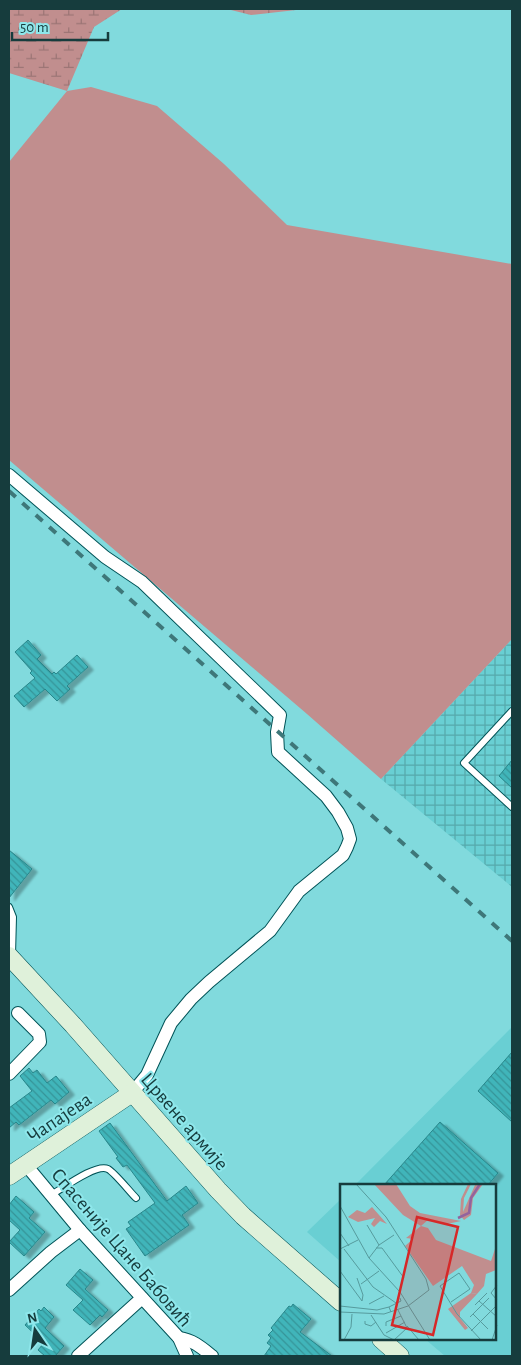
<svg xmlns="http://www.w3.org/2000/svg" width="521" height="1365" font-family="'Alegreya Sans',sans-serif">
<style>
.built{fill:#69cfd3}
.industrial{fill:url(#industrial-grid)}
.grass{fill:#c18e8e}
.wetland{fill:url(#wetland-marsh)}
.building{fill:url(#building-back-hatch);stroke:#28878b;filter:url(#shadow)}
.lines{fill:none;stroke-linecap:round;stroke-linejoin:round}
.lane-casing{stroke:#005357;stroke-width:8}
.street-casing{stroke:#005357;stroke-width:14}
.secondary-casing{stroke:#005357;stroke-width:19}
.lane{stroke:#fff;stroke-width:6}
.street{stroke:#fff;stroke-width:12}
.secondary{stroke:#dff1da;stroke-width:18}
.rail{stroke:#3e7779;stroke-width:4;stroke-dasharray:9 9;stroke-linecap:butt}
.labels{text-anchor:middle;stroke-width:4;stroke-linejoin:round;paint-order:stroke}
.street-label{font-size:20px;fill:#163c3d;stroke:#8ee7eb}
.inset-river{fill:none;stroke:#92639e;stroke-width:2.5}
.inset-road{fill:none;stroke:#569b9d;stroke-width:1}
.view{fill:#d62828;fill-opacity:0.15;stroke:#d62828;stroke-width:2.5}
.inset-edge{fill:none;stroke:#163c3d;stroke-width:2.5}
</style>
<defs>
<pattern id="industrial-grid" width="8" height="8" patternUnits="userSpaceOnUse" patternTransform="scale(1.25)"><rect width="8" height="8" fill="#69cfd3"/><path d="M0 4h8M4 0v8" fill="none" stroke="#55a9ac"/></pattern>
<pattern id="wetland-marsh" width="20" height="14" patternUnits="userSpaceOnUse" patternTransform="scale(1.25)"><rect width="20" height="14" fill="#c18e8e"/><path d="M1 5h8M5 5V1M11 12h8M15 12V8" fill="none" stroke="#9c7575"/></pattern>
<pattern id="building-back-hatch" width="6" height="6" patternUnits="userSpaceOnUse" patternTransform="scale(1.25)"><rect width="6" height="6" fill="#41b5ba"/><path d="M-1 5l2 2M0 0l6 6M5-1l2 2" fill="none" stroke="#359498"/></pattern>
<filter id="shadow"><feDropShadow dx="5.5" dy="3" stdDeviation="1" flood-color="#0004"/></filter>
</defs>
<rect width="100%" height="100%" fill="#81dadd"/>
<g class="built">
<polygon points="512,1027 512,1356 445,1356 425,1339 495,1339 495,1185 355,1185"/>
<polygon points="341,1199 341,1262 307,1232"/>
</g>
<polygon class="industrial" points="512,639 512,887 381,779"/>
<polygon class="grass" points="91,87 157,106 224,164 287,225 512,264 512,639 381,779 307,714 9,460 9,162 67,91"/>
<g class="wetland">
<polygon points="9,9 122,9 94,27 67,91 9,73"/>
<polygon points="227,9 305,9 251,15"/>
</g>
<g class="building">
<polygon points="28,640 41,655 37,659 52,674 54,672 56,674 77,655 88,667 67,686 70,689 57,701 45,689 24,707 14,696 35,678 30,673 32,671 15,652"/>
<polygon points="512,760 512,788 499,776"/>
<polygon points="9,850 32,869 9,898"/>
<polygon points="512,1052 512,1122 478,1091"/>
<polygon points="29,1068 33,1073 37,1070 47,1083 56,1076 69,1092 55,1104 51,1100 19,1125 16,1122 9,1128 9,1108 32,1091 20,1076"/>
<polygon points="440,1122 498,1173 488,1185 384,1185"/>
<polygon points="110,1123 167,1201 186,1186 198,1203 182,1215 189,1225 145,1256 126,1229 131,1226 128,1222 155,1203 127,1165 123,1167 116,1158 118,1157 99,1131"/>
<polygon points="16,1196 34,1212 29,1218 45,1232 24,1256 9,1242 20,1230 9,1220 9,1205"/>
<polygon points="80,1269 93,1280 85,1289 108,1310 102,1317 100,1315 90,1325 73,1310 83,1300 66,1285"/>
<polygon points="293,1304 311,1319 300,1332 332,1356 264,1356 271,1346 267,1343 271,1338 268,1335 273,1330 271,1328 289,1306 291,1307"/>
<polygon points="44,1307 54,1317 45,1328 64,1346 55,1356 45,1356 38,1350 43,1344 40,1341 41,1340 25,1325 39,1309 41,1311"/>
</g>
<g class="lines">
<defs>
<g id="lane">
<polyline points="512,711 464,763 512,807"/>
<polyline points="9,907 13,917 12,955"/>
<path d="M51,1195C62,1189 96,1163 108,1169C115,1173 130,1192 136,1198"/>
</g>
<g id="street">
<polyline points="9,475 105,557 142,582 280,715 277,732 278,752 326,796 338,812 347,828 350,839 347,847 343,855 299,891 270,931 209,982 191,999 171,1023 147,1075 132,1093"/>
<polyline points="9,1074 40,1042 39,1034 18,1013"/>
<polyline points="26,1165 80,1230 179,1338 187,1356"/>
<polyline points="9,1290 51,1252 80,1230"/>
<path d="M179,1338C193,1340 201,1347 212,1356"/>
<polyline points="78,1356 142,1298"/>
</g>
<g id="secondary">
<polyline points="9,956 73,1025 218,1190 243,1216 341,1302"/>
<polyline points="9,1176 132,1093"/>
<polyline points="381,1339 400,1356"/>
</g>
</defs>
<use href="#lane" class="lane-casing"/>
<use href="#street" class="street-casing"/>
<use href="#secondary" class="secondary-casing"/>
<use href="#lane" class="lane"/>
<use href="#street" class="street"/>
<use href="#secondary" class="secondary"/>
<polyline class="rail" points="9,491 512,941"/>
</g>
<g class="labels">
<g class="street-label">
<text transform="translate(59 1117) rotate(-34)" y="7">Чапајева</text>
<text transform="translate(185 1121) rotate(49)" y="7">Црвене армије</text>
<text transform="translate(122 1247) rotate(49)" y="7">Спасеније Цане Бабовић</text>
</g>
</g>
<g transform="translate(340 1184)">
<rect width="156" height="156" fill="#81dadd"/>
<path d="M81,42L88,44L96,56L151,77L156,62V86L146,90L144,102L137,110L131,109L134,101L122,82L93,102L65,62L73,55L66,54Z" fill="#c18e8e"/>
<path d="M32,23L47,40L40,37L34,43L31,40L35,34L18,38L8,33L17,26L25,29ZM131,109L137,110L120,128V134L128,144L125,146L108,125Z" fill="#c18e8e"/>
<path d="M34,0H56L70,22L80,29L121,37L107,40L89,35L81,42L63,31ZM128,0H131L124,14L123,28L135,1L143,0L133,14L131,31L124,36L120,31L121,15Z" fill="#c18e8e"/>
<path class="inset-river" d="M118,34L129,29L131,14L140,0"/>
<path class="inset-road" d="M0,22L29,74L60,108L90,156M27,41L39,61M0,49L9,62M36,64H42L64,94M0,65L18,56M4,65L33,103L56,119M29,74L39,61L54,51M0,87L22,117M17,94L23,111L22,117M21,100L39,87M157,101L151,109L157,116M139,117L157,133M111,118L130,105L119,89L100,102L117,130L141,156M29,120L44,112M135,121L147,109M0,122L37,126L49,123L51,128M49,123L61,117L60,114M0,128L44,130L68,122L89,106L86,95L46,33L16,0M133,130L148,145M31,131L44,151L54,156M130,133L149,114M25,137V140L31,142L36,138M46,142V138L61,132M67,142L79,156M131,147L157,121M46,149L65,138M4,156L11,143L12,130M54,156L67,144L58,126M152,156L157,141"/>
<path class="view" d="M77,33L118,43L93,151L52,141Z"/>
<rect width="156" height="156" class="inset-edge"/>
</g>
<rect width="521" height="1365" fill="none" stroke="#163c3d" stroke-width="20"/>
<g transform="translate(35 1330) rotate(347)" stroke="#8ee7eb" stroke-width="4" paint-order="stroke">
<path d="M0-4L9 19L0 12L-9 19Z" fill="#163c3d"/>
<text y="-8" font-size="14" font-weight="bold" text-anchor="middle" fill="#163c3d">N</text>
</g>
<path d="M12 32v8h96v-8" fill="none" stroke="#163c3d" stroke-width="2.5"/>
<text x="20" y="32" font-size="15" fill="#163c3d" stroke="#8ee7eb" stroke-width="4" paint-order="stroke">50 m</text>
</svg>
